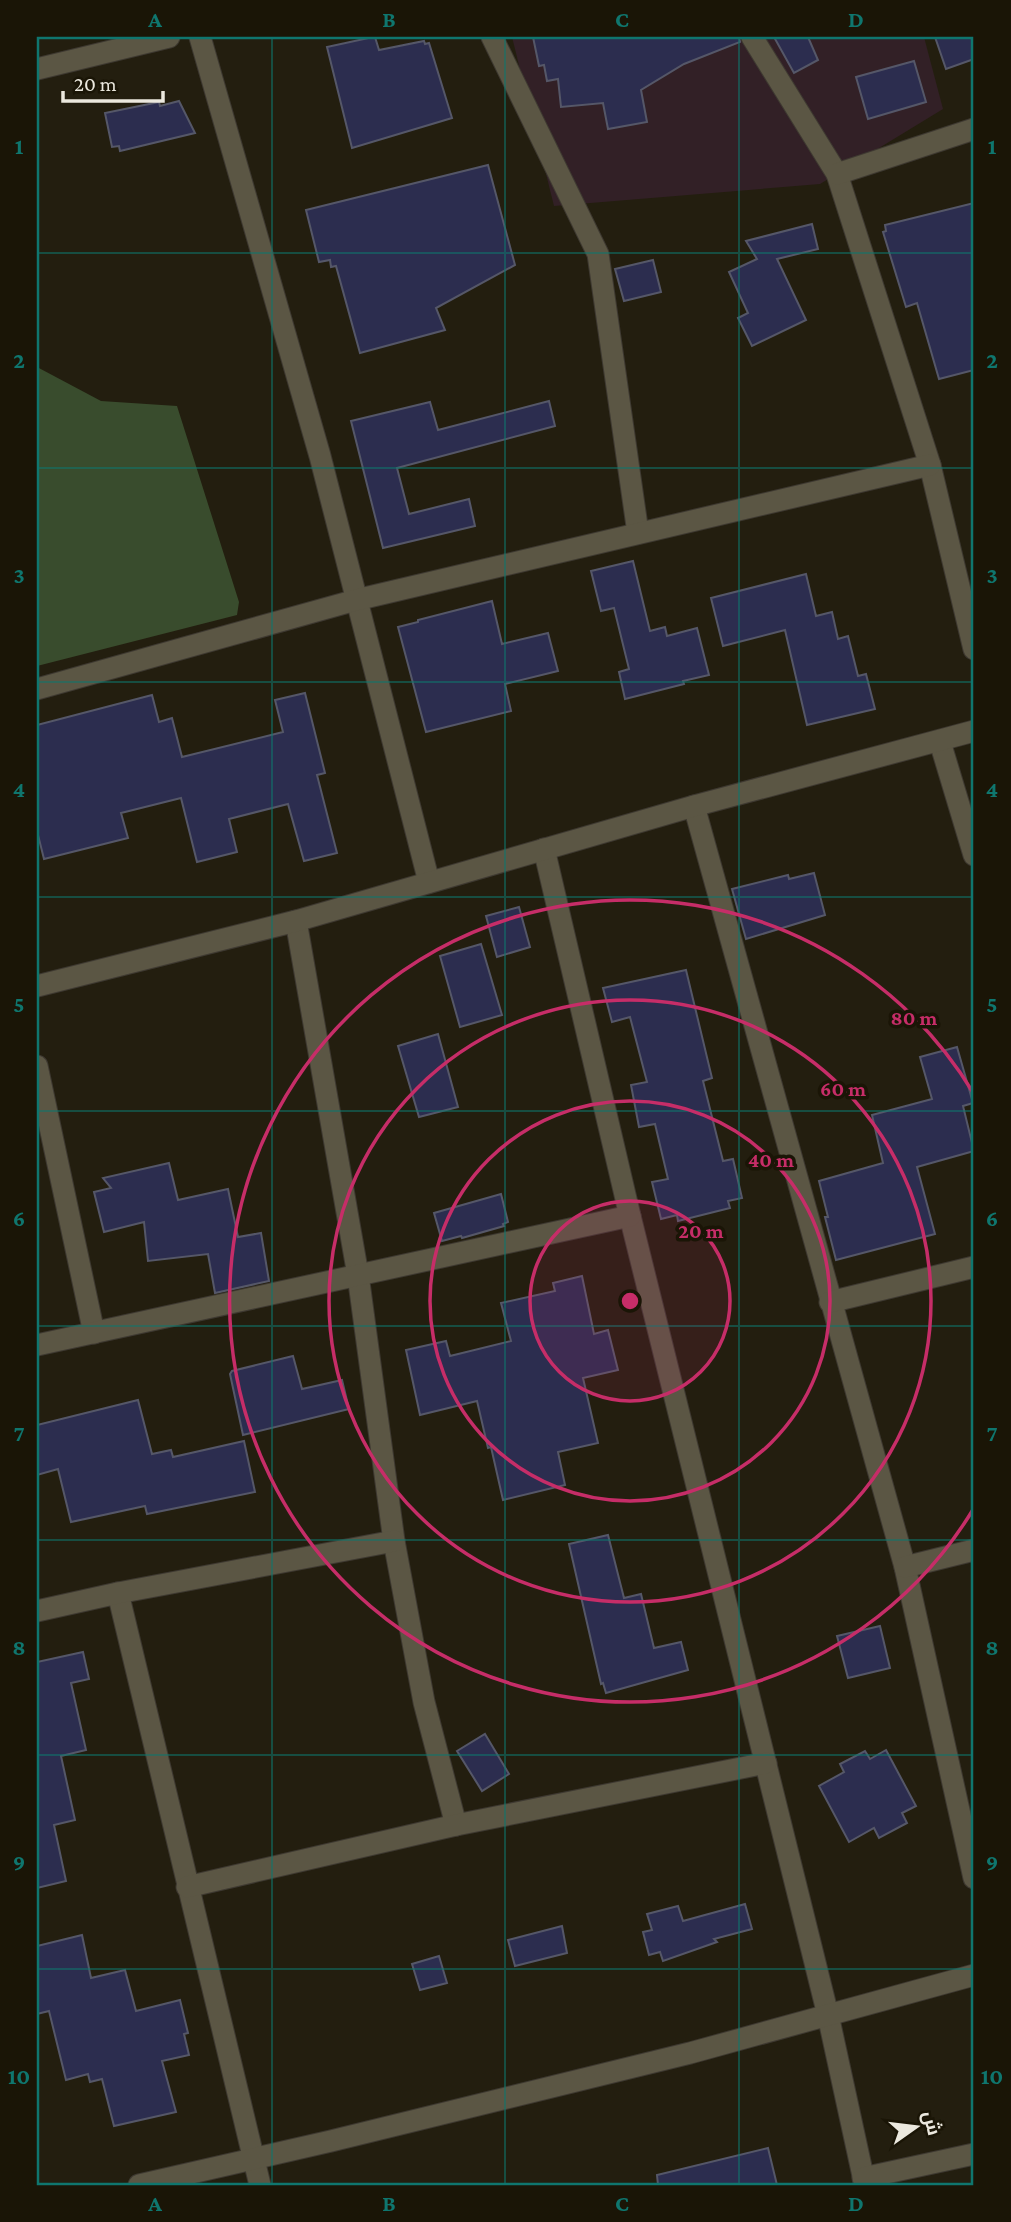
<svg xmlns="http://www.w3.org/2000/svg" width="1011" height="2222" font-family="'Crimson Pro',Cairo,serif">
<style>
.commercial{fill:#322026}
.green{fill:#394c2d}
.building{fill:#2c2d4f;stroke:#555768;stroke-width:2}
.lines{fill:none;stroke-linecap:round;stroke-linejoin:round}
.street-casing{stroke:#3e3931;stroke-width:23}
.street{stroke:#5b5644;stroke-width:21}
.grid{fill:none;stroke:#0f766e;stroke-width:2;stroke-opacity:0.55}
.ring{fill:none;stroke:#c62d68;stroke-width:3.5}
.centre{fill:#c62d68;stroke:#1a1506;stroke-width:3.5}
.ring-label{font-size:21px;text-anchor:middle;font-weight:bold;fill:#c62d68;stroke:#1a1506;stroke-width:7;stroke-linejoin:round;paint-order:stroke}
.neatline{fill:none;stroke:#0f766e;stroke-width:2.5}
.grid-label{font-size:23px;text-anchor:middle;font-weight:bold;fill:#0f766e}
</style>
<rect width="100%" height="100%" fill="#231e0f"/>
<polygon class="commercial" points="512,37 924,37 943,109 820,184 554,206"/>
<polygon class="green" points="37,367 101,401 177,406 239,602 237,615 37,666"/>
<g class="building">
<polygon points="373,37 375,37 379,50 424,41 425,44 429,43 452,118 352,148 327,47"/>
<polygon points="533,37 739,37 740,42 684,64 641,90 647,122 608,129 603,103 561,107 558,79 547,81 544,65 539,66"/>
<polygon points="774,37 808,37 818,60 794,73"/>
<polygon points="935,37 974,37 974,59 946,69"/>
<polygon points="914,61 926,102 868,119 856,77"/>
<polygon points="179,101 195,133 120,151 119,146 112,147 105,113 159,102 160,106"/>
<polygon points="488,165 515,265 436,308 445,330 360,353 336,266 331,267 330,260 319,262 306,210"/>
<polygon points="974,203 974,370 939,379 917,303 906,307 883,232 886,231 885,225"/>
<polygon points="812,224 818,249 777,259 806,320 752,346 738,318 748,313 729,272 757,259 746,241"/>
<polygon points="653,260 661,292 624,301 615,269"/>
<polygon points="549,401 555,426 397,468 409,514 469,499 475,526 383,548 351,421 430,402 438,430"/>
<polygon points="633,561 650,631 665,627 667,636 697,628 709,675 683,681 684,684 625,699 619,672 629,669 614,608 601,611 591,571"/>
<polygon points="806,574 816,616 832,612 838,639 848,636 858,676 866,674 875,709 807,725 785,630 723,646 711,598"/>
<polygon points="492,601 502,644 548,633 558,671 505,684 511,711 426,732 398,627 418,622 418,620"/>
<polygon points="305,693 325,773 317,775 337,853 304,861 288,804 229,819 237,852 197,862 181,798 121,813 128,838 44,859 37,831 37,725 152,695 159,722 172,718 182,757 283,732 275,700"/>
<polygon points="814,873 825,915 746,939 732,889 788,875 789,879"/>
<polygon points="519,907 530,947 497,957 486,916"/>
<polygon points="481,944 502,1015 460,1027 440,956"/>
<polygon points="686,970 712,1078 703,1081 723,1161 733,1159 742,1198 728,1201 730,1208 678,1221 677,1215 661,1219 652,1182 668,1179 655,1124 639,1127 631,1085 647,1082 630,1017 612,1022 603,988"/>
<polygon points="438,1034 458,1107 419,1117 398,1046"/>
<polygon points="957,1047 973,1103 963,1106 974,1151 917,1167 935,1234 836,1260 825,1217 828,1217 819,1181 883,1163 872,1115 932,1099 920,1057"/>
<polygon points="169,1163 178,1200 228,1189 238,1237 261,1233 269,1281 215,1293 208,1254 148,1261 144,1222 104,1232 94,1192 111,1188 103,1178"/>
<polygon points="501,1194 508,1222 503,1224 504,1226 462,1238 461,1236 442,1241 434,1213"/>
<polygon points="582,1276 594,1334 608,1330 618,1370 583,1378 598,1443 558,1452 565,1485 503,1500 491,1447 488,1448 477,1401 420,1415 406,1350 446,1341 450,1356 511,1341 501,1303 555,1291 553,1283"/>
<polygon points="293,1356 302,1389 342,1380 349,1409 243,1435 230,1374 232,1371"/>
<polygon points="138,1400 152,1454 171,1450 173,1457 244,1441 255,1492 147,1514 145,1506 71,1522 58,1469 37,1475 37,1425"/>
<polygon points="608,1535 624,1598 641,1594 654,1648 681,1642 688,1670 606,1693 603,1683 601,1684 569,1544"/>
<polygon points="880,1626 890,1668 848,1678 837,1636"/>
<polygon points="83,1652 89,1679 71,1683 86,1750 61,1756 75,1820 54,1825 66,1881 37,1888 37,1662"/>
<polygon points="485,1734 509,1774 482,1791 457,1751"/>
<polygon points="886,1750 916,1806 902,1813 907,1823 879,1838 874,1828 849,1842 819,1786 844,1772 840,1764 865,1751 870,1759"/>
<polygon points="745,1904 752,1929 714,1939 717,1942 663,1961 660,1952 649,1955 643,1932 652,1930 647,1914 678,1906 683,1921"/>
<polygon points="562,1926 567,1953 515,1966 508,1940"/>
<polygon points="82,1935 91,1978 125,1970 136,2011 180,2000 188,2033 184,2034 189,2055 162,2061 176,2112 114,2126 102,2079 90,2082 88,2074 66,2080 49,2011 37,2014 37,1946"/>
<polygon points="439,1956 447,1983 420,1990 412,1964"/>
<polygon points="768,2148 777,2185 658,2185 657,2175"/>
</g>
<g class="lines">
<defs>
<g id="street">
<polyline points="200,37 320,456 429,882"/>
<polyline points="492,37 598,254 638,533"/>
<polyline points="752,37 837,174 930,465 974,649"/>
<polyline points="37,69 169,37"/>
<polyline points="837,174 974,129"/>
<polyline points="37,689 356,600 930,465"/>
<polyline points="940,742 974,855"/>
<polyline points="694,806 905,1567 974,1878"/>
<polyline points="544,849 630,1216 828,2015 865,2185"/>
<polyline points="296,921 358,1275 394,1541 424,1702 456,1825"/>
<polyline points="37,986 296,921 694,806 974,731"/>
<polyline points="37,1066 94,1333"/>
<polyline points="830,1302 974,1267"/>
<polyline points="37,1345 630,1216"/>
<polyline points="905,1567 974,1550"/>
<polyline points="118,1593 260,2185"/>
<polyline points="37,1611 118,1593 394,1541"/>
<polyline points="187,1887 456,1825 766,1763"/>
<polyline points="863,2178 974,2154"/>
<polyline points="139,2185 331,2141 690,2053 974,1975"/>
</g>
</defs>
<use href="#street" class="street-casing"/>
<use href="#street" class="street"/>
</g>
<path class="grid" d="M272,37V2185M505,37V2185M739,37V2185M37,253H974M37,468H974M37,682H974M37,897H974M37,1111H974M37,1326H974M37,1540H974M37,1755H974M37,1969H974"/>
<circle cx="630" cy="1301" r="100" fill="#c62d68" fill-opacity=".12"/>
<g class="ring">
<circle cx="630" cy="1301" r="100"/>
<circle cx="630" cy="1301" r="200"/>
<circle cx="630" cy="1301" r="301"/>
<path d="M974 1508A401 401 0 1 1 974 1094"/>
</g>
<circle cx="630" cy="1301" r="10" class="centre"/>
<g class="ring-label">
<text x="914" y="1025">80 m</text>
<text x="843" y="1096">60 m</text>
<text x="771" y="1167">40 m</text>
<text x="701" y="1238">20 m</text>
</g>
<rect width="1011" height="2222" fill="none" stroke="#1a1506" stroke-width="77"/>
<g transform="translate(916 2127) rotate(76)" stroke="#1a1506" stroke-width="5" paint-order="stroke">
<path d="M0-5L12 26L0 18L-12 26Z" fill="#ebe8de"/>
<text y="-10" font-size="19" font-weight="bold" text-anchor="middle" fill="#ebe8de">ش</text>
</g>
<path d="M63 91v10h100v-10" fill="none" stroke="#ebe8de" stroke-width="3.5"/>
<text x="74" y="91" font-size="21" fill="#ebe8de" stroke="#1a1506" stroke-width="5" paint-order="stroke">20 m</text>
<rect x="38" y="38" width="934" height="2146" class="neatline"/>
<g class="grid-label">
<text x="155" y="27">A</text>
<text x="389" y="27">B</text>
<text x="622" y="27">C</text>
<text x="856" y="27">D</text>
<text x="19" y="154">1</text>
<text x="992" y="154">1</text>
<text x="19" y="368">2</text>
<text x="992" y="368">2</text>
<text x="19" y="583">3</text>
<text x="992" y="583">3</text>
<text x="19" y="797">4</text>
<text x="992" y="797">4</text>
<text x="19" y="1012">5</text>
<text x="992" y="1012">5</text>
<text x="19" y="1226">6</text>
<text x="992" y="1226">6</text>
<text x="19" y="1441">7</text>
<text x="992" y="1441">7</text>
<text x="19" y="1655">8</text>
<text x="992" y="1655">8</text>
<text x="19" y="1870">9</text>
<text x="992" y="1870">9</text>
<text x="19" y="2084">10</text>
<text x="992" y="2084">10</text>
<text x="155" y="2211">A</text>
<text x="389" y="2211">B</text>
<text x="622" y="2211">C</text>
<text x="856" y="2211">D</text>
</g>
</svg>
